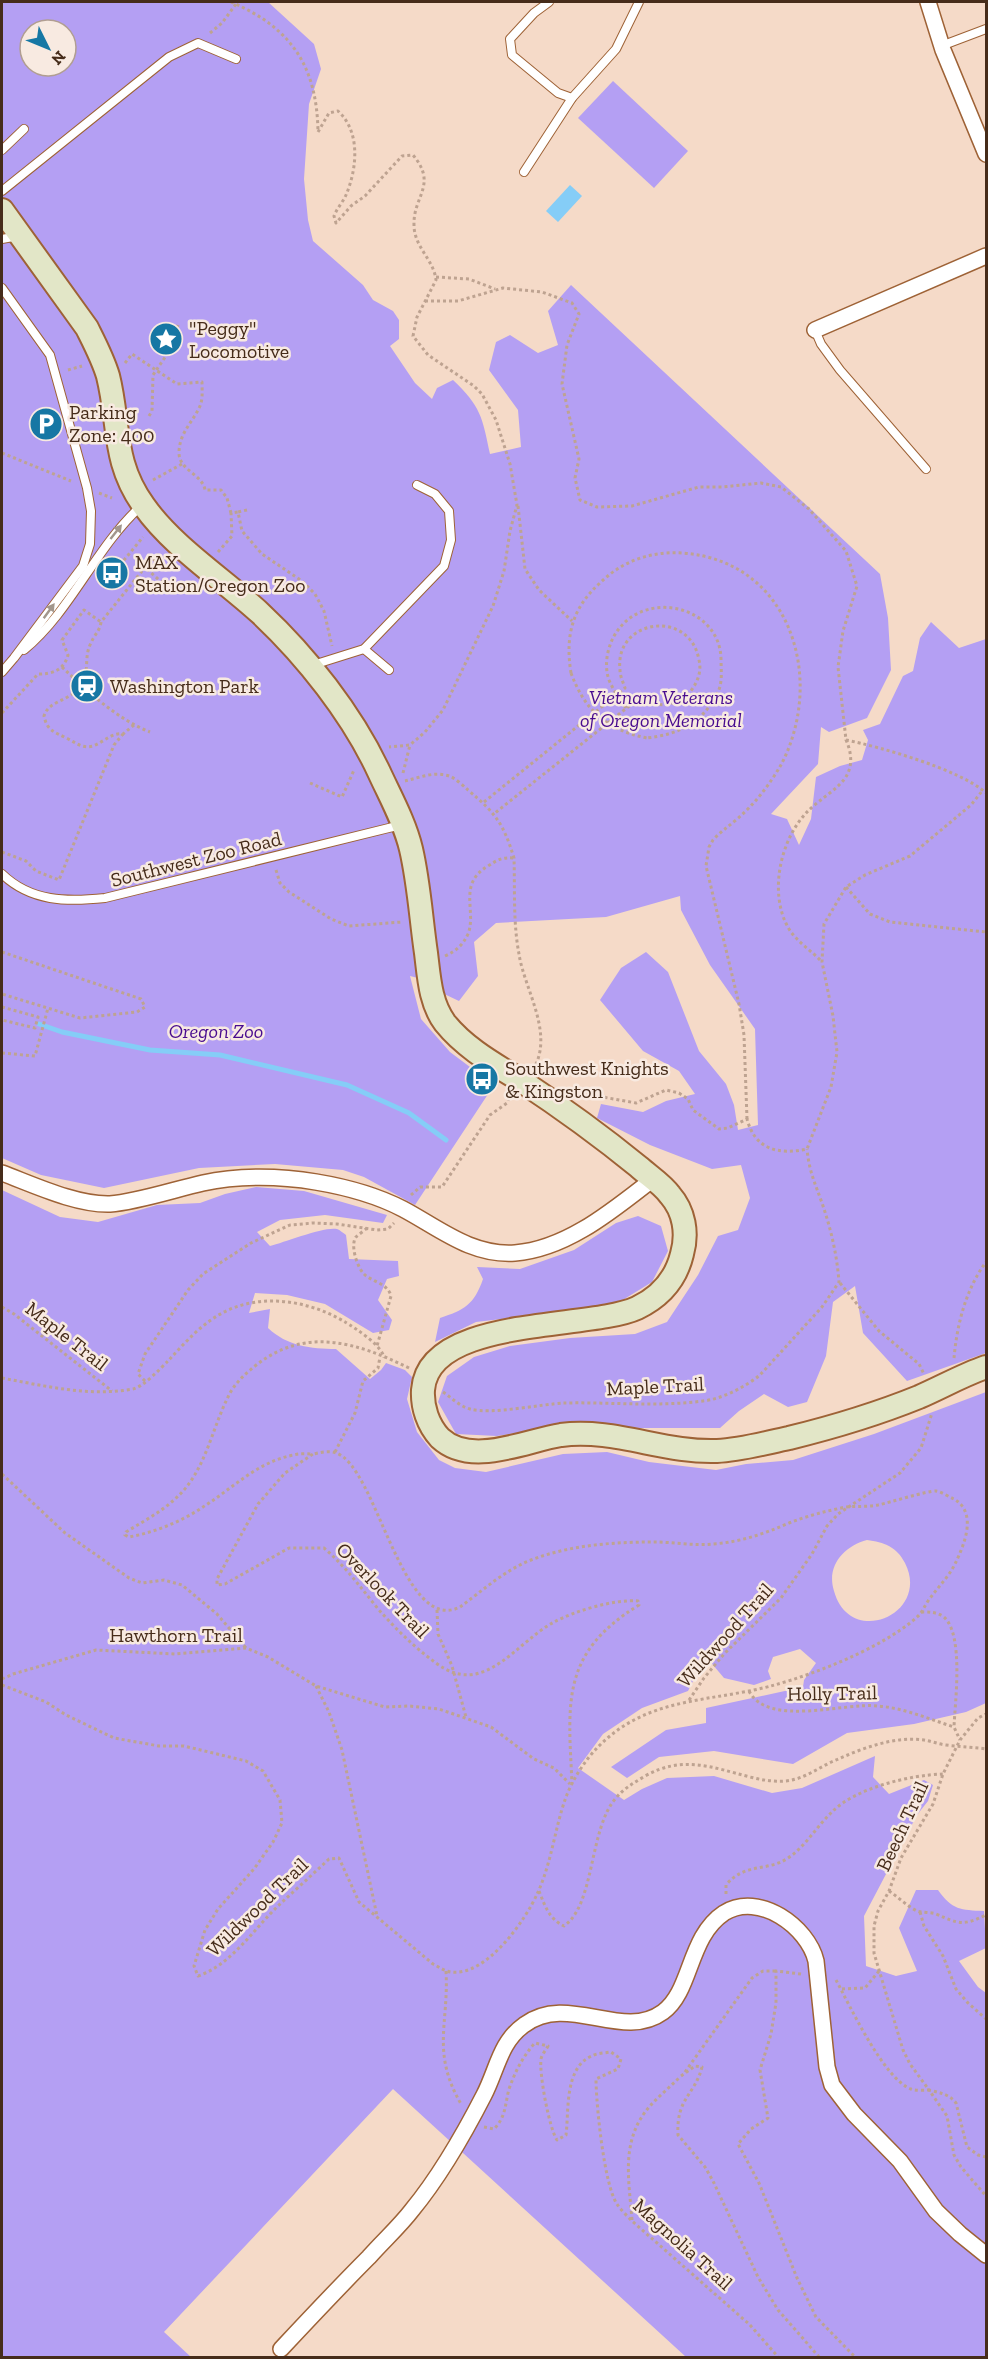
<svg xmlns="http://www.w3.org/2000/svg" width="988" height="2359" font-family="'Zilla Slab',serif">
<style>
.green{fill:#b49ff3;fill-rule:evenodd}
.water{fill:#85cdf7}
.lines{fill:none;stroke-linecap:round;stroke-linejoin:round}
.stream{stroke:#85cdf7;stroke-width:5}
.lane-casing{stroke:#9e6236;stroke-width:10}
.street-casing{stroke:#9e6236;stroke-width:18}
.secondary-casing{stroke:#9e6236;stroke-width:26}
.path{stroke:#bea391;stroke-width:3;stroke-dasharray:3 3;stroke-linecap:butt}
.lane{stroke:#fff;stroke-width:8}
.street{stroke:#fff;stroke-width:15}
.secondary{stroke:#e2e6c7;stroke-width:22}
.path-bridge{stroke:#bea391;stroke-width:3;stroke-dasharray:3 3;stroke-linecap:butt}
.oneway{fill:#a2968c}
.labels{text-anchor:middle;stroke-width:5;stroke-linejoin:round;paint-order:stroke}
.poi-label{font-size:20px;fill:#462c1a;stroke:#f8eae1;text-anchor:start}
.park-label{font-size:20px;font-style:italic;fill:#480b8f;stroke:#f8eae1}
.street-label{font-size:20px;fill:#462c1a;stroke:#f8eae1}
</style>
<rect width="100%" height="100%" fill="#f5dac8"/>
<g class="green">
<path d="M2,2H268L314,44L321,69L309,104L304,179L308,220L313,241L363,285L373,300L393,311L399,320V339L390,346L415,383L432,399L437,388L453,380C481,407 482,416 490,454L521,447L518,410L489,370L496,342L510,335L538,353L558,345L548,311L571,285L880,574L888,618L891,670L867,718L829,732L821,727L818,764L771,814L787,819L799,845L811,819L816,777L840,766L862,760L868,740L863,730L880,724L903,676L913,671L920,638L931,622L959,648L986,639V1353L907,1381L863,1333L855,1286L833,1302L826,1356L807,1402L788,1407L764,1394L739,1411L720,1428H640L573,1424L497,1436L456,1434L438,1402L447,1376L474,1357L510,1346L570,1338L635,1334L667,1322L698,1275L718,1236L738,1230L750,1198L741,1165L712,1169L650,1145L597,1118L601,1104L643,1112L666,1101L695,1094L679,1071L643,1051L600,1000L621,968L646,952L668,972L699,1051L726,1084L734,1105L738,1130L758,1125L755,1029L710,965L681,910L680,896L606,917L496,923L474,942L478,976L459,1001L440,992L430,981L410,976L421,1019L450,1052L494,1085L415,1205L364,1177L343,1170L275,1164L199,1168L104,1188L41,1175L2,1158ZM30,30H66V66H30Z"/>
<polygon points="613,81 688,151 654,188 578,118"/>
<path d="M256,1187L304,1191L387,1215L383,1223L325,1215L280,1220L257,1232L270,1246C285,1242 325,1226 337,1229C340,1230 343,1233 346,1235L349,1259L398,1261L399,1276L387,1279L378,1300L392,1320L389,1330L373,1333L325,1304L287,1295L255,1293L249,1313L270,1309L268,1328C287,1346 311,1349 336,1349L370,1379L381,1370L386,1363L405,1370L412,1377L407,1399L417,1432L439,1460L455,1468L486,1472L563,1454L607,1452L649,1462L716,1470L746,1464L793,1460L874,1434L986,1392V1703L966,1712L914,1724L847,1733L793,1764L714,1751L659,1757L627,1778L611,1767L666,1730L706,1723V1708L803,1687L804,1680L816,1663L800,1649L773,1657L768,1671L771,1679L754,1685L724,1678L708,1659L690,1666L693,1681L688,1691L642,1708L603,1734L578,1768L624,1800L642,1789L667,1778L714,1776L772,1793L802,1788L875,1756L873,1777L889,1794L924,1780L933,1785L928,1801L917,1815L864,1916L866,1966L896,1976L917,1971L899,1928L916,1890H938C952,1910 961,1910 984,1911L986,1948L959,1961L978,1987L986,1993V2357H686L393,2089L164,2332L191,2357H2V1190L60,1217L98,1222L157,1205L200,1203L225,1194ZM867,1540C884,1542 897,1547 905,1563C931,1614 850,1649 834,1591C826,1566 844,1546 867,1540Z"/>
<path d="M638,1216L661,1226L668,1251L652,1282L613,1306L476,1322L435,1342L440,1318C464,1310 474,1305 483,1279L477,1267L520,1269L574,1250L616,1223Z"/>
</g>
<polygon class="water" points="570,185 582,196 558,222 546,211"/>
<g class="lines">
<polyline class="stream" points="39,1024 62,1032 150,1050 220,1055 347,1085 409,1113 446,1140"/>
<defs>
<g id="lane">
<polyline points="549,2 534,13 510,39 512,55 558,93 572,98"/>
<polyline points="941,46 986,29"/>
<polyline points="2,150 24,129"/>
<polyline points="524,172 572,98 616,49 639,2"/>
<polyline points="2,191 169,57 198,43 236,59"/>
<polyline points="2,239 18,236"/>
<polyline points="2,288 50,355 87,488 91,511 90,544 83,566 14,658 2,672"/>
<polyline points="815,330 821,344 840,370 926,469"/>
<polyline points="364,649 389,670"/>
<path d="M24,650C72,610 95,548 141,506"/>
<polyline points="313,665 364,649 444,566 451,540 449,511 435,494 417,485"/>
<path d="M2,874C31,902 67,902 105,898L401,825"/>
</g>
<g id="street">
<polyline points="928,2 943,50 986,154"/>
<polyline points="815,330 986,256"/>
<path d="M2,1173C34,1185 76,1205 110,1204C137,1202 176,1189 203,1183C239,1175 281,1176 316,1182C346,1187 376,1195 403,1209C439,1228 471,1256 515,1253C567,1249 613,1210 653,1179"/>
<path d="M281,2349C310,2318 339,2287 369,2257C383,2241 399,2227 412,2210C440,2176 464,2134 484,2095C497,2070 500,2042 524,2025C568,1992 622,2042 663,2012C692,1991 688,1937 724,1913C759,1891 808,1927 816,1961L827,2067L832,2085L854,2114L900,2161L936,2211L960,2234L986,2255"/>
</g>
<path id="secondary" d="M2,210L87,328C95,344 103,359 108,376C120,424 112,462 144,506C173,547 223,579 260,613C306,656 352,714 379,772C390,796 405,823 411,849C419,883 421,919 426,953C429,977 430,1003 445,1023C465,1048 494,1064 520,1080C561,1107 601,1136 639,1167C649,1176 662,1184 670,1195C684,1211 688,1233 682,1254C676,1279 660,1297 637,1308C589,1330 428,1316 423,1390C422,1407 428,1425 440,1438C471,1467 524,1441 561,1435C614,1428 664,1453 717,1451C741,1450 765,1443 789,1438C834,1427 877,1414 919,1397C942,1387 963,1375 986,1367"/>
</defs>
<use href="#lane" class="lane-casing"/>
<use href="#street" class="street-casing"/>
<use href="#secondary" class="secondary-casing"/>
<g class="path">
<path d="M231,2C292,28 317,67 318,132"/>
<polyline points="210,33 222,23 236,4"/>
<path d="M318,132L329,113L338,111C361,132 357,169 346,195C343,202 337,208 334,216L336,223L351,206L365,196L402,156L413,155C438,185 413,196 414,225C414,247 434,260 436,280L417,317L413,336L428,355L474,386L482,394L496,420L510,464L517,505L510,531L504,571L493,606L443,710L425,732L410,745L389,747"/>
<polyline points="436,277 469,279 495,289"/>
<path d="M425,301H458L503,288L542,292L572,303L579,314L567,345L562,384L579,459L575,478L580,500L597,507L632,506L699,487H722L761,483L781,487L809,509L846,551L857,586L843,631L838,667L846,740C851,751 853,764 847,775C841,787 819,800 809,810C780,838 768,894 789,929C797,942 812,951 822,962"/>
<path d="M125,363L132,354L177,384L202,382C202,390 203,399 200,406C193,422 179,433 179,453C179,470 203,475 205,490H221L227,498L231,513"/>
<polyline points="68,370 82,366"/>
<polyline points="149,416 152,411 153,375 170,350 178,325"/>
<polyline points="2,453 71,481"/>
<polyline points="153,480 182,464"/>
<polyline points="99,493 112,498"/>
<polyline points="518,506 525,569 539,590 572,621"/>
<polyline points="247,510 238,512 242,531 262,554 302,581 315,594 324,611 332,646"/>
<polyline points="218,552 232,536 231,513 238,512"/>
<polyline points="120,565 143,537"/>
<polyline points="147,569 167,587"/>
<path d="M62,667C88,692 117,719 150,732"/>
<path d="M571,673C565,636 572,608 600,583C622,561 651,551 682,553C789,560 826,676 782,763C771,783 754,805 737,819C728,827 720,832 713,840L709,847L706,866L739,1004L744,1035L747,1119"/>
<path d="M626,708C620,699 613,690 609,680C604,666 607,649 614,636C642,587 720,605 721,659C721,671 723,683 717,694C701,724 679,734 647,738"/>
<path d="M2,713L38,674C53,674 64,670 68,655L62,640L84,610L101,622"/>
<path d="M134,725L123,734C112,732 104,742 93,746C82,749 75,742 66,738C55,732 47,731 44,716C48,702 66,701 76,691C93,672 82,660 91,643C94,635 100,631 101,622L142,571L147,569L160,553"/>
<path d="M846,740C881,747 961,770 986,793"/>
<polyline points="403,773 410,745"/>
<path d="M405,781C418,778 432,772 445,775C454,776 462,785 468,790C495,813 503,822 514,858C515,889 513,923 519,954C524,988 553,1031 535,1066"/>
<polyline points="310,783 342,797 354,770"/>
<path d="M484,802L625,688C623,682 620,676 620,670C614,619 690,608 699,660C702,672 697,684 689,693C673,709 657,706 638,699L495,813"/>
<polyline points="2,852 26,861 36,871 59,880 114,745 123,734"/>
<polyline points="276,870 280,883 289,892 331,919 349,926 402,922"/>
<polyline points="846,887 870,914 890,922 986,932"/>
<polyline points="2,952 141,999 145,1007 137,1012 80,1018 2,994"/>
<path d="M445,956C456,951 463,945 468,934C477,911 457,884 488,866C497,860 502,857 514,858"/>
<polyline points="2,1007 38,1017 35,1028 2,1020"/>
<polyline points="2,1053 35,1056 48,1008"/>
<path d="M575,1092L636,1103L666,1090L679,1093L688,1099L693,1110L719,1129L728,1128L747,1119C755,1150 779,1155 807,1149L831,1087L837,1052L833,1016L822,962L824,924L846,887L865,875L910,856L971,805L983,790"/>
<polyline points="411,1195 420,1187 442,1187 490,1115 507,1103 509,1098"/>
<path d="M367,1228C364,1231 359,1234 356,1237C350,1245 357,1266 363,1273C371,1282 388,1283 391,1296L377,1346"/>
<polyline points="840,1283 879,1331 919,1364 924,1374"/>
<polyline points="2,1307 14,1314 112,1391"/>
<path d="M954,1358C957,1324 966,1289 986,1262"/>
<path d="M409,1368C356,1342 305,1326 255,1366C244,1375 234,1384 228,1397C214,1425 207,1460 188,1485C172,1506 149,1518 126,1532L125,1535L129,1537C156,1532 183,1521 206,1505C234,1487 259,1461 294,1455C300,1453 307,1454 313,1454L285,1473L258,1504L217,1579V1585L225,1584L289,1548H324C346,1567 361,1588 379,1610C396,1629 415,1648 436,1663C484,1699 515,1643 554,1622C575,1611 614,1599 638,1601L639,1605C561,1653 568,1701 572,1783"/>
<path d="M2,1378C45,1386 89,1397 133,1389C143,1387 160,1369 168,1361C181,1347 195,1331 211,1320C251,1291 305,1298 345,1322C355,1328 383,1346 384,1358"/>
<polyline points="145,1381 138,1374 145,1354 188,1290 203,1274 251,1243 290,1225 313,1223 337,1224 377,1230 388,1229 394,1223"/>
<path d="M443,1392C452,1398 459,1406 470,1409C491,1415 541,1404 565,1403C611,1402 657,1407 703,1401C722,1399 745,1387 760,1375L822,1307L839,1282C837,1255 831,1229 822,1203C815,1183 809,1171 807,1149"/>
<polyline points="335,1452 355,1413 363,1381 378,1368 380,1357"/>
<polyline points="2,1474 65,1533 129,1578 142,1583 164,1580 182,1585 217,1614 246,1648"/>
<polyline points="437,1610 438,1634 452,1666 466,1717"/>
<path d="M921,1612C930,1612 937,1612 944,1617C964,1635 955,1702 954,1727L960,1740"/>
<polyline points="2,1679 13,1674 96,1650 175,1654 246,1648 268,1657 316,1686 385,1707 409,1706 439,1709 491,1727 534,1759 554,1768 570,1784"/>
<path d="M2,1685L46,1702L66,1715L114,1738L159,1746H184L246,1761L263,1771L280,1800L282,1823L273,1842L254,1869L218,1909L205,1930L194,1966L198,1976C231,1965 253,1930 278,1906C294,1891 312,1875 329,1859L339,1858L359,1902L433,1964C439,1967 444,1971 451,1972C486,1977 526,1920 538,1892C552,1861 555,1827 566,1797C573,1779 585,1760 598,1747C641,1703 692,1702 749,1691C797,1682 881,1650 917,1617C922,1613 924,1607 928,1601C937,1588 948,1578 955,1564C964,1545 978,1513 954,1499C949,1497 942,1492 936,1491C926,1491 892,1502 878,1505C867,1507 857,1506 846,1507C826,1511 807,1516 789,1523C764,1534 740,1542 713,1544C694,1546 673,1542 654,1542C613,1542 570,1545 531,1560C505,1570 482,1591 460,1607C402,1636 377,1466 336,1453C329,1450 319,1453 313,1454"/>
<polyline points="316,1686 329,1712 342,1750 377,1916"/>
<path d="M749,1691C768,1728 845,1702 878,1706C904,1708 929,1719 954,1727"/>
<polyline points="689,1700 704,1678 724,1654 781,1598 812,1554 827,1526 838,1514 900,1473 921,1448 932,1413"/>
<path d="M539,1891C545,1906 549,1919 564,1926C595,1905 589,1828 616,1798C624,1788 634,1783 645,1776C683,1755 711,1767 750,1777C762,1780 773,1782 786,1781C805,1779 819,1767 836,1760C863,1748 894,1736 924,1740C931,1741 938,1744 946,1745C960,1747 973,1747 986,1749"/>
<path d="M889,1891C898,1897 907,1906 917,1911C923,1913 930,1912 936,1914C959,1924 963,1926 986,1915"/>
<path d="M726,1894V1885C745,1862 768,1872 788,1858C805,1847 817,1826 832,1812C855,1788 910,1775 943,1774"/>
<polyline points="920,1912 924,1926 943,1956 956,1989 968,2003 986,2019"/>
<path d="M446,1971C449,2024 431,2052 461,2104"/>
<polyline points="801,1974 776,1971 776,2003 771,2034 760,2070 768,2118 751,2129 738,2144 759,2183 797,2278 816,2317 856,2358"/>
<path d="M836,1980C850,2006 884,2079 911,2089C916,2091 924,2090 929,2090L910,2064L903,2050L874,1953V1926L878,1911L889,1891L901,1858L933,1804L943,1774L960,1740L978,1718L986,1714"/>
<polyline points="842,1989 865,1988 879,1971"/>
<polyline points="685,2072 752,1978 763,1971 776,1971"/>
<path d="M681,2076L695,2066L702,2067C695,2095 676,2098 678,2135L705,2167L713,2181L758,2277L778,2310L820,2358"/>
<path d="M484,2127L494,2129C506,2117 505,2104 509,2089C515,2072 523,2056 535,2043L548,2046C546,2050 542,2054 541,2059C539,2073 549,2128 557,2140L566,2135C569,2112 564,2067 592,2056C597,2053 605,2053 611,2052L621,2059L618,2069L596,2079C596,2103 604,2185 617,2204C621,2210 627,2216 632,2221L749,2324L779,2358"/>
<path d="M986,2157L978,2155L967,2147L956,2103C949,2094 940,2093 929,2090L947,2116L954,2155L961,2167L986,2196"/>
<path d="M632,2220C629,2179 620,2140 650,2106C659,2096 670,2087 680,2077"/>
</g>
<use href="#lane" class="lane"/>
<use href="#street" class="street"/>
<use href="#secondary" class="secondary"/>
<path class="path-bridge" d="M571,673C585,711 607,730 647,738"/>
</g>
<defs><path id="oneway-solid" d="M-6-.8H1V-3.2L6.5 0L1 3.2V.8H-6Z" transform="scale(1.5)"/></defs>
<g class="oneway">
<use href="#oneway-solid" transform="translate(116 532) rotate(-52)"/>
<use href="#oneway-solid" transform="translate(49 611) rotate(-54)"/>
</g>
<defs>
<symbol id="sight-disc" viewBox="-11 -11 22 22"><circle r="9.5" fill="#1677a4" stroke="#f8eae1"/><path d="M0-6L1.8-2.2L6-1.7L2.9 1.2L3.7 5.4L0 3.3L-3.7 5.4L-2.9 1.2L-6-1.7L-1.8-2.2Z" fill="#fff"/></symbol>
<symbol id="parking-disc" viewBox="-11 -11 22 22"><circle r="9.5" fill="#1677a4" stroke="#f8eae1"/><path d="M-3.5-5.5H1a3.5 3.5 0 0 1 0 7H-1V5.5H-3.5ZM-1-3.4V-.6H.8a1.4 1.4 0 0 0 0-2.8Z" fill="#fff"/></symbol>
<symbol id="bus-disc" viewBox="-11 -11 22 22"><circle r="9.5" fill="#1677a4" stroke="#f8eae1"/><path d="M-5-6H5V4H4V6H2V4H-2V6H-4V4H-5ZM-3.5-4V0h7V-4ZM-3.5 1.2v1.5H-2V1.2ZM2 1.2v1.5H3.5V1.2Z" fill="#fff"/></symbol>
<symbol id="station-disc" viewBox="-11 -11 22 22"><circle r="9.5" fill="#1677a4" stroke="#f8eae1"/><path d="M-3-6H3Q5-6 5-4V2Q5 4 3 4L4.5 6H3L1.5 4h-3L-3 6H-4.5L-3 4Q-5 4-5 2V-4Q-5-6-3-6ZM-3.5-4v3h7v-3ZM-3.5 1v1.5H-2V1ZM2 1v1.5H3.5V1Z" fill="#fff"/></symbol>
</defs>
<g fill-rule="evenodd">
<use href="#sight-disc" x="147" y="320" width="38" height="38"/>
<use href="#parking-disc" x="27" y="405" width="38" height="38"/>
<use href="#bus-disc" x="93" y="554" width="38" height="38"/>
<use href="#station-disc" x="68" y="667" width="38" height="38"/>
<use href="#bus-disc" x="463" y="1060" width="38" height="38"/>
</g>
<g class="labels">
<g class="poi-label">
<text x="189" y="335">"Peggy"<tspan x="189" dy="23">Locomotive</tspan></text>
<text x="69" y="419">Parking<tspan x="69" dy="23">Zone: 400</tspan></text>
<text x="135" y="569">MAX<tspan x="135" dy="23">Station/Oregon Zoo</tspan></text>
<text x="110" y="693">Washington Park</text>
<text x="505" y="1075">Southwest Knights<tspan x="505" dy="23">&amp; Kingston</tspan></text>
</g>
<g class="park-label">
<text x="661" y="704">Vietnam Veterans<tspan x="661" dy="23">of Oregon Memorial</tspan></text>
<text x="216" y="1038">Oregon Zoo</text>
</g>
<g class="street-label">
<text transform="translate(196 859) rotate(-14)" y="7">Southwest Zoo Road</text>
<text transform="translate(67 1336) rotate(38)" y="7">Maple Trail</text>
<text transform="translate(655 1386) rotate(-3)" y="7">Maple Trail</text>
<text transform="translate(383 1590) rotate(46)" y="7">Overlook Trail</text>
<text x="176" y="1642">Hawthorn Trail</text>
<text transform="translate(725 1635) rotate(-48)" y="7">Wildwood Trail</text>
<text transform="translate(832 1693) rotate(-1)" y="7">Holly Trail</text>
<text transform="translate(902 1826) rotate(-65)" y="7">Beech Trail</text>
<text transform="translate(257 1907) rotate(-44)" y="7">Wildwood Trail</text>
<text transform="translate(683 2244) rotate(42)" y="7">Magnolia Trail</text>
</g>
</g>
<rect width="988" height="2359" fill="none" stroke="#462c1a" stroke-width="6"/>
<g transform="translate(48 48) rotate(133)"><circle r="28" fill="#f8eae1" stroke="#b19e91" stroke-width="1.5"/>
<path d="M0-4.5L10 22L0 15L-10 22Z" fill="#1677a4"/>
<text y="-9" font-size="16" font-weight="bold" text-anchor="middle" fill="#462c1a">N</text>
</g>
</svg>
